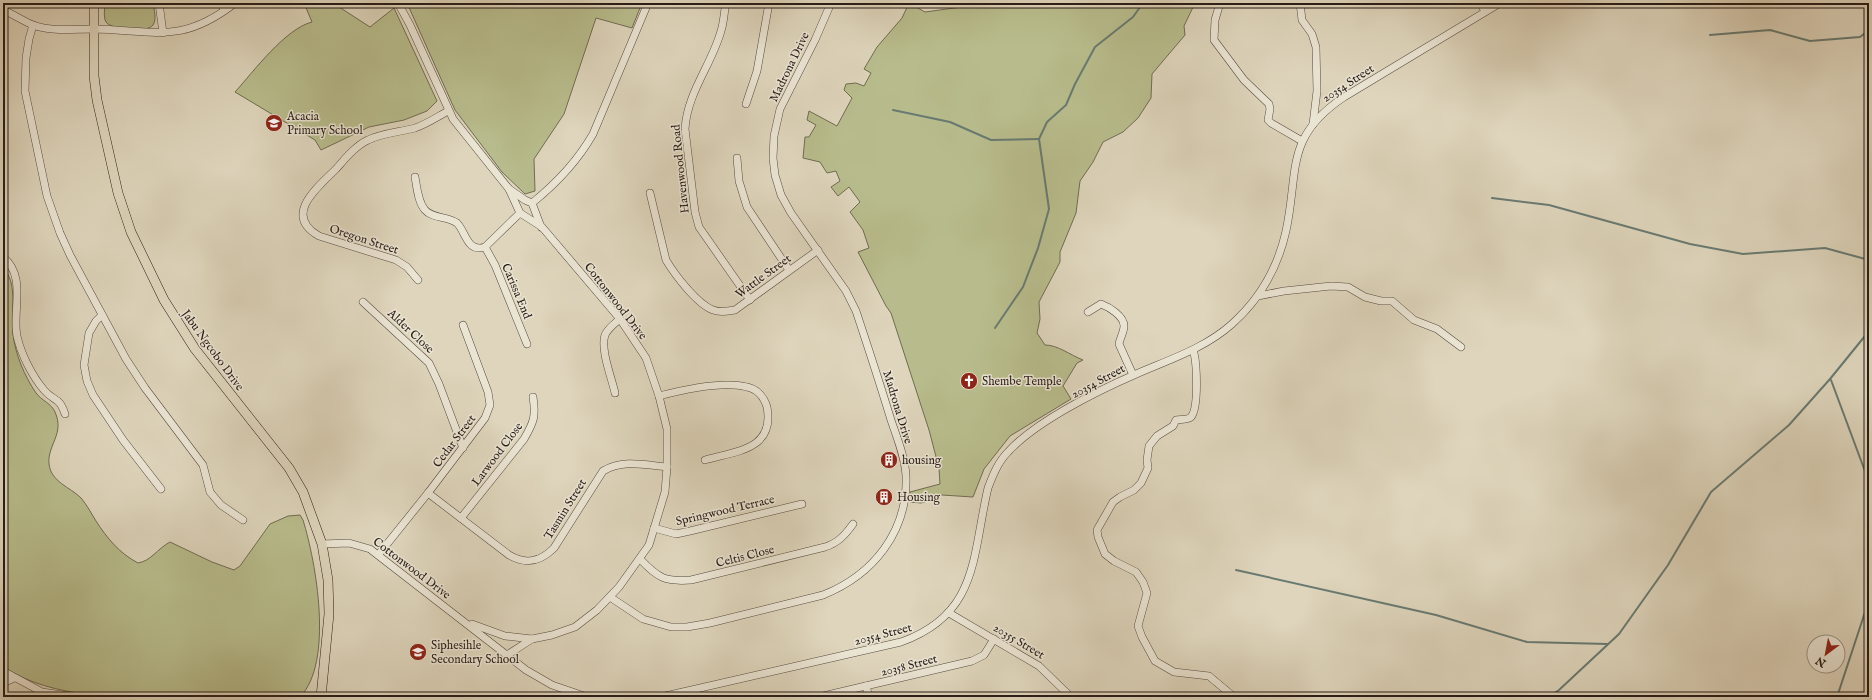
<svg xmlns="http://www.w3.org/2000/svg" width="1872" height="700" font-family="'IM FELL English',serif">
<style>
.green{fill:#b8bc8c;stroke:#706c52}
.lines{fill:none;stroke-linecap:round;stroke-linejoin:round}
.stream{stroke:#697a72;stroke-width:2}
.minor-casing{stroke:#564a40;stroke-width:8}
.major-casing{stroke:#291c17;stroke-width:10}
.minor{stroke:#eae4d3;stroke-width:7}
.major{stroke:#ded5bc;stroke-width:9}
.labels{text-anchor:middle;stroke-width:3;stroke-linejoin:round;paint-order:stroke}
.street-label{font-size:12px;fill:#291c17;stroke:#eae4d3}
.poi-label{font-size:12px;fill:#291c17;stroke:#eae4d3;text-anchor:start}
</style>
<rect width="100%" height="100%" fill="#ded5bc"/>
<filter id="stains"><feTurbulence type="fractalNoise" baseFrequency=".005" numOctaves="4"/><feColorMatrix values="0 0 0 0 .2 0 0 0 0 .09 0 0 0 0 .02 0 0 0 .5 -.17"/></filter>
<radialGradient id="worn" r=".72"><stop offset=".6" stop-color="#630" stop-opacity="0"/><stop offset="1" stop-color="#630" stop-opacity=".3"/></radialGradient>
<g class="green">
<path d="M105,3H153C154,10 157,19 153,25C148,33 111,30 106,22C103,17 105,8 105,3Z"/>
<path d="M304,3L336,5L370,27L394,8L437,101L427,111L404,120L369,127L321,150L315,140L235,92C254,71 285,29 312,22Z"/>
<polygon points="407,3 642,3 632,28 596,18 564,114 534,159 535,191 525,194 502,172 455,110"/>
<path d="M909,3L925,12L991,3H1195L1184,26L1185,35L1152,74L1151,98L1138,118L1123,132L1103,142L1093,162L1080,181L1076,213L1060,252V262L1039,302L1040,319L1037,333L1045,345C1058,345 1070,355 1083,360L1077,363L1063,386L1071,399L1010,436L984,469L973,497L942,495L932,500L921,503L910,502V492L940,484L939,468L929,430L891,313L886,306L858,252L869,248L863,230L850,212L860,202L849,187L838,196L831,187L840,181L836,171L827,173L820,162L803,158L805,137H809L816,125L807,120L809,111L837,126L852,98L844,90L846,84L856,83L864,86L871,73L864,69L877,47L902,18Z"/>
<path d="M3,267C19,285 10,313 13,334C15,354 25,377 36,393C41,400 52,404 55,412C65,434 47,445 49,464C51,482 70,487 81,498C87,505 91,513 96,521C107,538 119,553 138,563C151,561 157,549 170,542L212,562L234,570L240,566L270,524L288,516L300,515L303,520C316,562 334,662 300,697C261,697 221,697 181,697C121,697 55,700 3,667Z"/>
</g>
<g class="lines">
<g class="stream">
<polyline points="1710,35 1770,30 1810,41 1860,37 1869,30"/>
<polyline points="893,110 950,122 991,140 1039,139"/>
<polyline points="1492,198 1549,205 1690,244 1743,254 1825,248 1869,260"/>
<polyline points="995,328 1023,287 1038,248 1049,209 1039,139 1047,122 1066,105 1075,84 1095,47 1133,17 1143,3"/>
<polyline points="1831,380 1869,482"/>
<polyline points="1236,570 1436,615 1527,642 1608,644"/>
<polyline points="1548,697 1559,690 1619,634 1668,565 1711,492 1789,425 1830,379 1869,331"/>
<polyline points="1837,697 1869,600"/>
</g>
<defs>
<g id="minor">
<polyline points="159,3 163,33"/>
<polyline points="220,3 225,10"/>
<polyline points="398,3 410,25 453,119 509,189 525,200 532,203 541,227"/>
<path d="M726,3C724,12 724,22 721,31C712,64 687,93 685,129L695,212L699,227L750,300"/>
<polyline points="1220,3 1215,20 1214,40 1244,80 1269,104 1270,109 1268,120 1271,123 1302,141"/>
<polyline points="1300,3 1302,20 1312,34 1316,47 1317,91 1313,124"/>
<polyline points="1480,3 1485,11"/>
<path d="M3,10C13,14 23,21 33,25C52,32 73,29 93,29C155,30 181,45 235,3"/>
<polyline points="33,25 29,39 26,58 25,91 47,196 60,233 70,255 126,359 145,388 203,465 210,492 221,505 243,520"/>
<polyline points="746,104 757,71 769,3"/>
<polyline points="737,158 739,181 747,207 789,270"/>
<path d="M415,177C417,188 418,202 425,210C433,219 448,216 457,223C466,232 467,253 485,247L520,213"/>
<path d="M650,193L666,260C675,275 697,304 713,310C721,313 728,311 735,310L818,250"/>
<path d="M532,203C557,183 577,162 593,134L648,3"/>
<polyline points="485,247 495,265 527,344"/>
<path d="M3,257C27,276 12,311 17,336C21,354 32,376 44,390C54,402 59,396 65,414"/>
<path d="M418,280L407,267L396,260L319,236C282,215 318,187 336,169C345,159 355,146 368,140C382,133 400,132 415,128C427,124 437,117 448,111"/>
<polyline points="1258,296 1284,291 1331,286 1348,287 1365,297 1381,301 1392,301 1414,320 1437,329 1461,347"/>
<polyline points="363,302 429,363 439,384 463,448"/>
<path d="M1088,312L1101,304C1109,307 1124,316 1124,326C1124,332 1120,338 1119,344L1133,375"/>
<polyline points="102,315 96,321 89,333 84,365 87,381 93,395 123,440 161,489"/>
<path d="M1193,350C1197,361 1199,408 1191,417C1188,420 1181,419 1176,420L1173,426L1157,436L1149,446L1147,460L1148,468L1141,483L1134,490L1120,497L1113,502L1097,530L1098,537L1105,554L1114,561L1136,572L1143,582L1147,593L1138,626L1142,637L1155,661L1174,672L1209,676L1234,697"/>
<path d="M615,393C612,379 600,349 605,335C608,328 614,324 620,319"/>
<path d="M659,396C682,390 724,381 747,387C757,389 764,397 767,407C775,450 736,451 705,460"/>
<path d="M428,493L509,555C526,565 540,562 554,548L603,471C623,459 645,465 667,467"/>
<path d="M461,518L524,439C534,422 536,416 533,397"/>
<polyline points="654,528 676,534 690,531 802,504"/>
<polyline points="322,544 349,543 370,549 526,670 552,685 587,697"/>
<polyline points="379,554 428,493 485,418 490,405 488,392 463,325"/>
<path d="M640,559C658,578 665,582 691,580L825,547C838,543 845,535 853,524"/>
<path d="M610,597L643,619L671,627H687L710,623L823,595C873,575 908,532 906,476C905,457 897,438 891,420C880,384 868,347 856,311L846,291L791,213L781,195L775,175L773,158L774,136L780,109L815,40L831,3"/>
<polyline points="949,613 1039,666 1071,697"/>
<polyline points="472,624 505,636 532,639"/>
<polyline points="507,655 532,639 552,635 575,627 597,610 619,587 649,545 665,492 667,467 667,429 659,396 646,358 620,319 542,227 520,213 509,189"/>
<polyline points="3,671 42,692 76,697"/>
<polyline points="3,683 14,678"/>
<polyline points="866,686 869,697"/>
<path d="M661,697L901,642C979,614 972,556 988,488C993,475 998,462 1008,452C1035,422 1097,391 1134,375C1168,360 1204,349 1232,324C1260,299 1278,267 1286,231C1299,171 1284,137 1344,97L1500,3"/>
<polyline points="819,697 972,661 984,655 994,639"/>
</g>
<polyline id="major" points="94,3 94,76 97,100 118,193 131,232 164,300 195,349 289,468 303,492 322,544 328,580 329,614 321,697"/>
</defs>
<use href="#minor" class="minor-casing"/>
<use href="#major" class="major-casing"/>
<use href="#minor" class="minor"/>
<use href="#major" class="major"/>
</g>
<defs>
<symbol id="school-disc" viewBox="-11 -11 22 22"><circle r="9.5" fill="#8f2418" stroke="#eae4d3"/><path d="M0-5L7-2L0 1L-7-2ZM-4 1L0 2.5L4 1V4Q0 6-4 4Z" fill="#fff"/></symbol>
<symbol id="church-disc" viewBox="-11 -11 22 22"><circle r="9.5" fill="#8f2418" stroke="#eae4d3"/><path d="M-1.2-6h2.4v3.5h3.3v2.4h-3.3V6h-2.4V-.1h-3.3v-2.4h3.3Z" fill="#fff"/></symbol>
<symbol id="building-disc" viewBox="-11 -11 22 22"><circle r="9.5" fill="#8f2418" stroke="#eae4d3"/><path d="M-4-6H4V6H1V3H-1V6H-4ZM-2.5-4.3h1.7v1.8h-1.7ZM.8-4.3h1.7v1.8H.8ZM-2.5-1h1.7V.8h-1.7ZM.8-1h1.7V.8H.8Z" fill="#fff"/></symbol>
</defs>
<g fill-rule="evenodd">
<use href="#school-disc" x="264" y="113" width="20" height="20"/>
<use href="#church-disc" x="959" y="371" width="20" height="20"/>
<use href="#building-disc" x="879" y="450" width="20" height="20"/>
<use href="#building-disc" x="874" y="487" width="20" height="20"/>
<use href="#school-disc" x="408" y="642" width="20" height="20"/>
</g>
<g class="labels">
<g class="street-label">
<text transform="translate(789 67) rotate(-64)" y="4">Madrona Drive</text>
<text transform="translate(1348 83) rotate(-33)" y="4">20354 Street</text>
<text transform="translate(680 169) rotate(-96)" y="4">Havenwood Road</text>
<text transform="translate(364 239) rotate(18)" y="4">Oregon Street</text>
<text transform="translate(763 276) rotate(-36)" y="4">Wattle Street</text>
<text transform="translate(517 291) rotate(67)" y="4">Carissa End</text>
<text transform="translate(616 301) rotate(52)" y="4">Cottonwood Drive</text>
<text transform="translate(411 331) rotate(43)" y="4">Alder Close</text>
<text transform="translate(213 350) rotate(54)" y="4">Jabu Ngcobo Drive</text>
<text transform="translate(1098 381) rotate(-28)" y="4">20354 Street</text>
<text transform="translate(898 407) rotate(73)" y="4">Madrona Drive</text>
<text transform="translate(454 441) rotate(-53)" y="4">Cedar Street</text>
<text transform="translate(497 454) rotate(-53)" y="4">Larwood Close</text>
<text transform="translate(565 509) rotate(-58)" y="4">Tasmin Street</text>
<text transform="translate(725 510) rotate(-13)" y="4">Springwood Terrace</text>
<text transform="translate(745 556) rotate(-14)" y="4">Celtis Close</text>
<text transform="translate(412 568) rotate(37)" y="4">Cottonwood Drive</text>
<text transform="translate(883 634) rotate(-14)" y="4">20354 Street</text>
<text transform="translate(1019 641) rotate(31)" y="4">20355 Street</text>
<text transform="translate(909 665) rotate(-14)" y="4">20358 Street</text>
</g>
<g class="poi-label">
<text x="287" y="120">Acacia<tspan x="287" dy="14">Primary School</tspan></text>
<text x="982" y="385">Shembe Temple</text>
<text x="902" y="464">housing</text>
<text x="897" y="501">Housing</text>
<text x="431" y="649">Siphesihle<tspan x="431" dy="14">Secondary School</tspan></text>
</g>
</g>
<rect width="1872" height="700" fill="none" stroke="#ded5bc" stroke-width="16"/>
<rect x="4" y="4" width="1864" height="692" fill="none" stroke="#291c17" stroke-width="2"/>
<rect x="8" y="8" width="1856" height="684" fill="none" stroke="#291c17"/>
<g transform="translate(1826 654) rotate(212)"><circle r="19" fill="#eae4d3" stroke="#9d9488"/>
<path d="M0-3L7 15L0 10L-7 15Z" fill="#8f2418"/>
<text y="-6" font-size="11" font-weight="bold" text-anchor="middle" fill="#291c17">N</text>
</g>
<rect width="100%" height="100%" filter="url(#stains)"/>
<rect width="100%" height="100%" fill="url(#worn)"/>
</svg>
